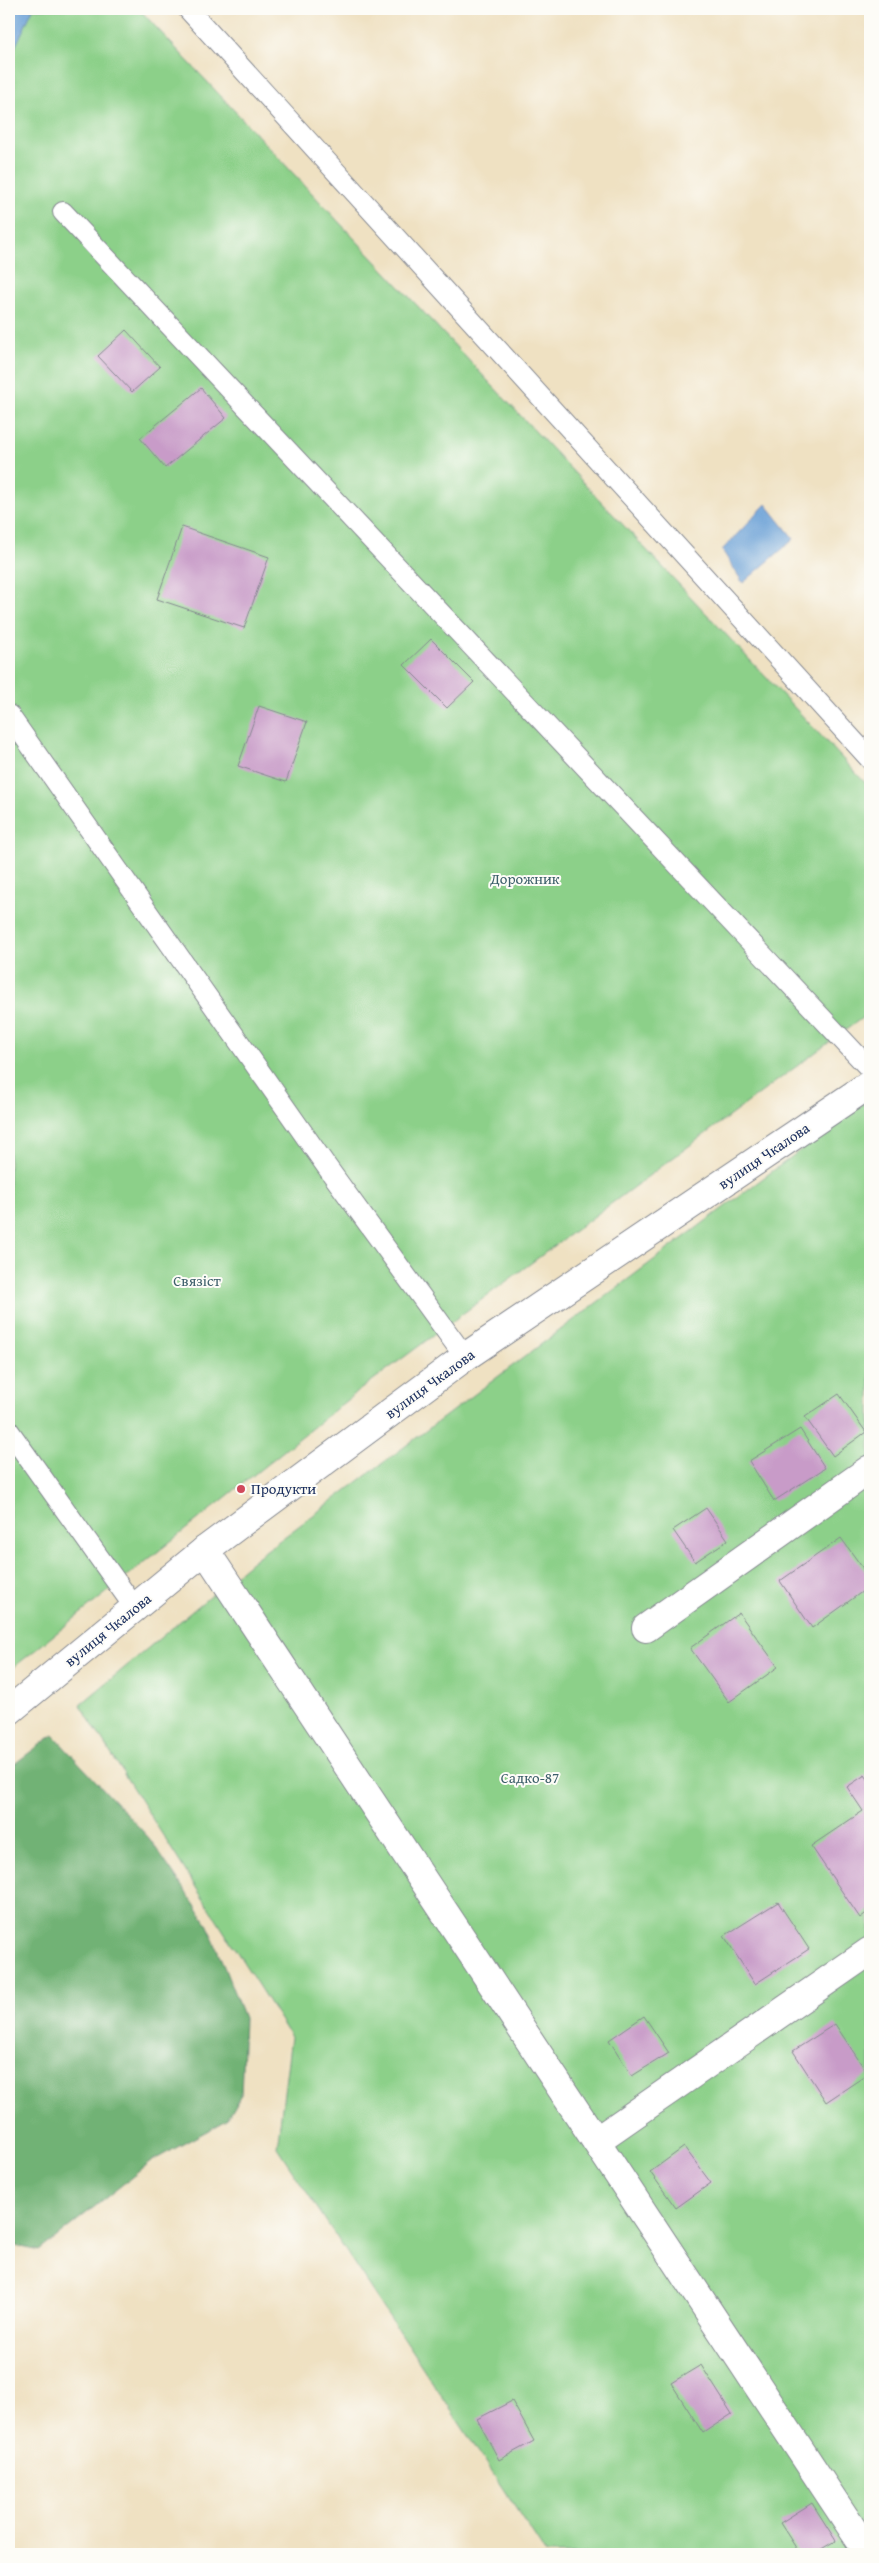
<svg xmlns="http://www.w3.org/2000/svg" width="879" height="2563" font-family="'Gentium Book Plus',serif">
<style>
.green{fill:#8cd089;stroke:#548074}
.forest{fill:#71b275;stroke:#46706a}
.water{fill:#689fd6;stroke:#42679a}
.building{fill:#c89bc8}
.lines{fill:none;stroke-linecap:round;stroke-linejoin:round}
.lane-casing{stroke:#858890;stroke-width:22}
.street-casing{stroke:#858890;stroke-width:30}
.lane{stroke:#fff;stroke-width:20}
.street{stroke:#fff;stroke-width:28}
.poi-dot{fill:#d1495b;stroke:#fdfcf7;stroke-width:2}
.labels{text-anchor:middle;stroke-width:4;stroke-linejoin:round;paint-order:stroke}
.park-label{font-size:15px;fill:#3d5f6b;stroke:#fdfcf7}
.street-label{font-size:15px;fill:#1b2f5e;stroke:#fdfcf7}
.poi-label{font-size:15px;fill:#1b2f5e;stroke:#fdfcf7;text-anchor:start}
</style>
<rect width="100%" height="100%" fill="#fdfcf7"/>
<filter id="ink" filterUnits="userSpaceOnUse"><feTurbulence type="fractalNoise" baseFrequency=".02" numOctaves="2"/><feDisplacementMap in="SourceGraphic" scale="10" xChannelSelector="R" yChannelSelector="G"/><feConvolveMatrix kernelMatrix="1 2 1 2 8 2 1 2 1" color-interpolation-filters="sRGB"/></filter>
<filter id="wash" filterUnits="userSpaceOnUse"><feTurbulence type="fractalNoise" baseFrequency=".0096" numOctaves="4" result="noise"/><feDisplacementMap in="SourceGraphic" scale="20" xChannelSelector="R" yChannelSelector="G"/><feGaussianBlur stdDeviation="1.12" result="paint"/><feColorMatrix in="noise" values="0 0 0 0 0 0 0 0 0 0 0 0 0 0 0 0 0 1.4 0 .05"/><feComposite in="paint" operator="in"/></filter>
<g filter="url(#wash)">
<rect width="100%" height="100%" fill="#efe1c2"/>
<g class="green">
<polygon points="33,9 139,9 870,788 870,1012 357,1392 9,1671 9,60"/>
<polygon points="870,1098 870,2554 546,2554 277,2147 291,2037 80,1705 252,1561"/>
</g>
<polygon class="forest" points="53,1735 149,1838 207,1923 244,2018 241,2096 227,2120 152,2161 39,2251 9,2244 9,1768"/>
<g class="water">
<polygon points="9,9 33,9 9,60"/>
<polygon points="766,504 794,539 743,583 722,550"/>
</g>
<g id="blocks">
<g class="building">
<polygon points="126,330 160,367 132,392 98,356"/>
<polygon points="201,388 226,418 165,468 140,438"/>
<polygon points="182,527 269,557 244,628 157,599"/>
<polygon points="431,639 474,682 447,708 404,665"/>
<polygon points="259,706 307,722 286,782 238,766"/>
<polygon points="839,1394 866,1432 833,1456 805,1417"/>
<polygon points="800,1429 825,1468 774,1501 749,1461"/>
<polygon points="706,1508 728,1540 695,1562 673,1530"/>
<polygon points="841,1538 870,1578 870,1586 812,1628 780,1581"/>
<polygon points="739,1613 778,1667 729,1702 690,1648"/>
<polygon points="865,1775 870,1782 870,1910 860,1918 811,1846 863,1811 847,1787"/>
<polygon points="778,1902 809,1949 755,1984 724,1936"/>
<polygon points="644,2016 669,2053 632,2076 609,2040"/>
<polygon points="835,2024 868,2074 826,2102 793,2051"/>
<polygon points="684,2147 711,2183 676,2208 650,2172"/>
<polygon points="701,2365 732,2414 703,2433 671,2383"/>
<polygon points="512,2401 534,2441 499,2460 477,2419"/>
<polygon points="812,2503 836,2541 814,2554 800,2554 780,2523"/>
</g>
</g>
</g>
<g filter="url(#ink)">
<use href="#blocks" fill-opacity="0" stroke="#858890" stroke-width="1"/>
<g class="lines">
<defs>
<g id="lane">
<polyline points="188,9 870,759"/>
<polyline points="63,212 870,1069"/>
<polyline points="9,715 327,1167 465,1357"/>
<polyline points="9,1431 135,1608"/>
</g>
<g id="street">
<polyline points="205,1550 869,2554"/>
<polyline points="646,1628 870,1469"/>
<polyline points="9,1711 205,1550 465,1357 870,1084"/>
<polyline points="596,2141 870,1951"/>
</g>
</defs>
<use href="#lane" class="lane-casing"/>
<use href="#street" class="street-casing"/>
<use href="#lane" class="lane"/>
<use href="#street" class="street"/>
</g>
</g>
<circle class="poi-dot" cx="241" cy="1489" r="5"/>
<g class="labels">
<g class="park-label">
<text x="525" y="884">Дорожник</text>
<text x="197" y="1286">Связіст</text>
<text x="530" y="1783">Садко-87</text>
</g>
<g class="street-label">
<text transform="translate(764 1156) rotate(-34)" y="5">вулиця Чкалова</text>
<text transform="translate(430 1384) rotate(-36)" y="5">вулиця Чкалова</text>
<text transform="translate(108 1630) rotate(-39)" y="5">вулиця Чкалова</text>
</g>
<g class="poi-label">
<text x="251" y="1494">Продукти</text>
</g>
</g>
<rect width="879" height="2563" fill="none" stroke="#fdfcf7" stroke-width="30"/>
</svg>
